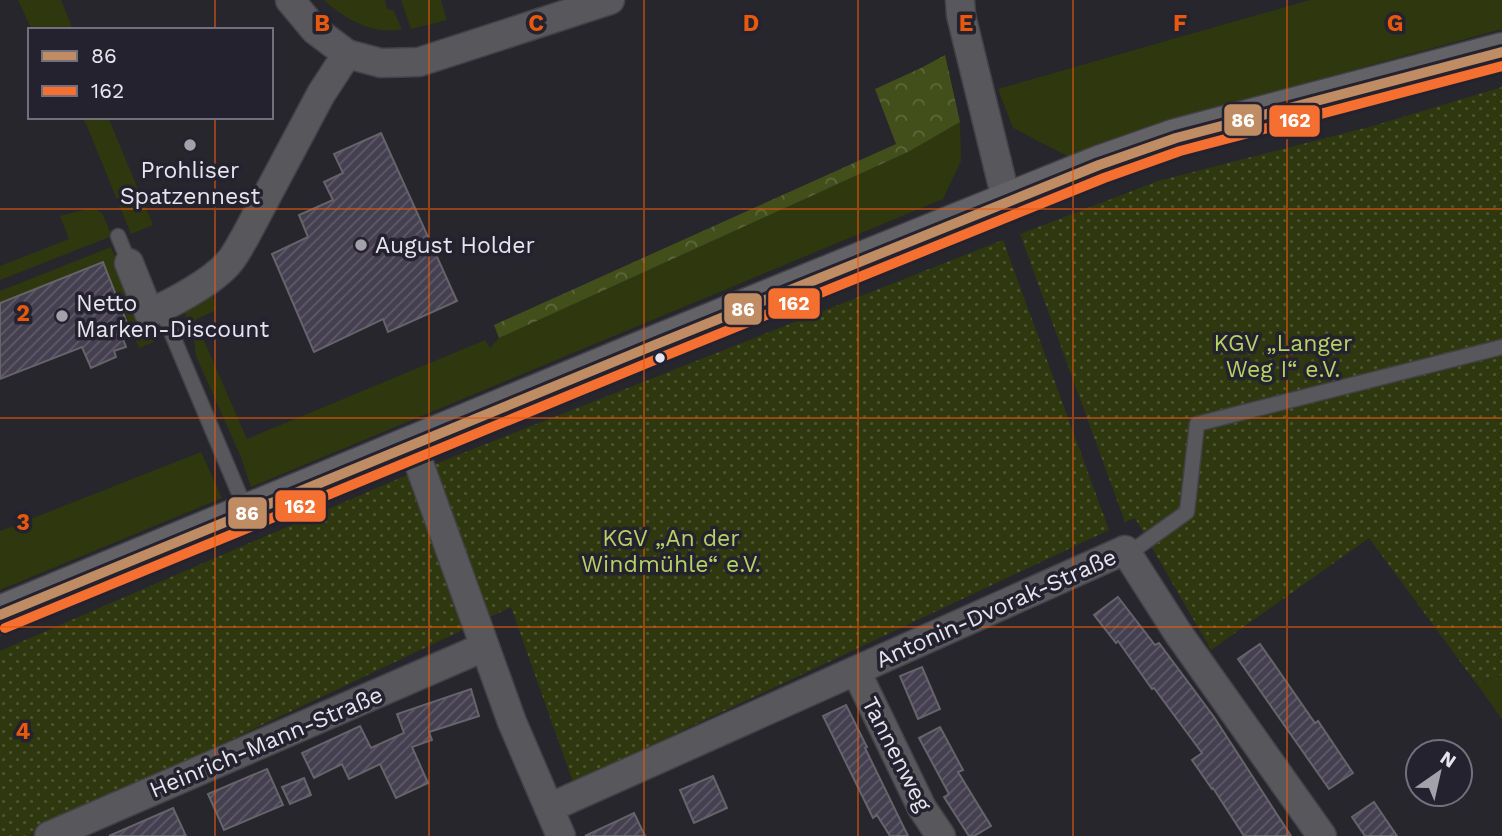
<svg xmlns="http://www.w3.org/2000/svg" width="1502" height="836" font-family="'Work Sans',sans-serif">
<style>
.grass{fill:#2f370f}
.forest{fill:url(#forest-crowns)}
.park{fill:url(#park-dots)}
.building{fill:url(#building-hatch);stroke:#65646a;stroke-width:2}
.lines{fill:none;stroke-linecap:round;stroke-linejoin:round}
.lane-casing{stroke:#434146;stroke-width:17}
.street-casing{stroke:#434146;stroke-width:31}
.secondary-casing{stroke:#434146;stroke-width:41}
.lane{stroke:#58575b;stroke-width:14}
.street{stroke:#58575b;stroke-width:28}
.secondary{stroke:#636367;stroke-width:38}
.bus-1-casing{stroke:#252230;stroke-width:16}
.bus-2-casing{stroke:#252230;stroke-width:16}
.bus-1{stroke:#c08c63;stroke-width:10}
.bus-2{stroke:#f46f30;stroke-width:10}
.grid{fill:none;stroke:#e8590c;stroke-width:2;stroke-opacity:0.55}
.poi-dot{fill:#a3a2aa;stroke:#252230;stroke-width:2.5}
.bus-dot{fill:#e6e4ee;stroke:#252230;stroke-width:2.5}
.labels{text-anchor:middle;stroke-width:7;stroke-linejoin:round;paint-order:stroke}
.poi-label{font-size:23px;fill:#e6e4ee;stroke:#252230;text-anchor:start}
.park-label{font-size:23px;fill:#b6d164;stroke:#252230}
.street-label{font-size:23px;fill:#e6e4ee;stroke:#252230}
.grid-label{font-size:23px;text-anchor:middle;font-weight:bold;fill:#e8590c;stroke:#252230;stroke-width:7;stroke-linejoin:round;paint-order:stroke}
.line-badge{stroke:#252230;stroke-width:2.5}
.badge-label{font-size:19px;text-anchor:middle;font-weight:bold;fill:#fff}
</style>
<defs>
<pattern id="forest-crowns" width="20" height="18" patternUnits="userSpaceOnUse" patternTransform="scale(1.75)"><rect width="20" height="18" fill="#434f1a"/><path d="M2 6a3 3 0 1 1 6 0M12 15a3 3 0 1 1 6 0" fill="none" stroke="#5e683c"/></pattern>
<pattern id="park-dots" width="8" height="8" patternUnits="userSpaceOnUse" patternTransform="scale(1.75)"><rect width="8" height="8" fill="#2f370f"/><path d="M2 2h.1M6 6h.1" fill="none" stroke="#4d5432" stroke-width="1.8" stroke-linecap="round"/></pattern>
<pattern id="building-hatch" width="6" height="6" patternUnits="userSpaceOnUse" patternTransform="scale(1.75)"><rect width="6" height="6" fill="#444050"/><path d="M-1 1l2-2M0 6l6-6M5 7l2-2" fill="none" stroke="#5f5b6a"/></pattern>
</defs>
<rect width="100%" height="100%" fill="#27262c"/>
<g class="grass">
<polygon points="18,0 61,0 73,30 32,30"/>
<path d="M324,0H385L387,9L393,10L402,29C374,36 343,18 324,0Z"/>
<polygon points="401,0 441,0 447,20 411,29"/>
<polygon points="1310,0 1502,0 1502,29 1225,105 1067,156 1013,128 998,89"/>
<polygon points="82,117 108,117 153,225 131,234 87,126"/>
<polygon points="960,122 961,161 943,199 251,487 240,455 196,356 194,340 184,311 212,293 216,310 195,320 247,439 485,340 490,348 499,338 908,152"/>
<polygon points="92,208 102,213 112,236 0,280 0,266 69,239 60,216"/>
<polygon points="111,247 145,331 149,329 154,342 139,348 103,262 0,303 0,291"/>
<polygon points="201,452 222,498 0,590 0,531"/>
<polygon points="1502,675 1502,719 1476,683"/>
</g>
<polygon class="forest" points="945,55 960,122 908,152 499,338 494,325 896,144 875,89 921,68"/>
<g class="park">
<polygon points="1502,87 1502,675 1476,683 1369,538 1211,650 1135,518 1125,522 1020,234 1158,181 1373,126"/>
<polygon points="1003,240 1109,530 573,782 511,607 28,836 0,836 0,651 400,478"/>
</g>
<g class="building">
<polygon points="381,133 457,301 388,332 383,319 314,352 272,254 308,237 299,215 333,200 324,182 343,173 334,154"/>
<polygon points="103,262 129,328 120,332 126,347 114,351 116,357 91,368 82,347 0,379 0,303"/>
<polygon points="1118,597 1155,645 1159,643 1214,717 1291,836 1244,836 1213,788 1212,789 1192,760 1202,753 1154,688 1152,689 1118,641 1116,643 1094,615"/>
<polygon points="1260,644 1315,723 1318,721 1353,773 1329,789 1238,659"/>
<polygon points="922,667 940,709 918,719 900,676"/>
<polygon points="471,689 479,716 429,732 432,740 412,747 428,783 396,798 380,764 349,779 342,764 314,778 302,753 360,726 371,748 404,733 397,714"/>
<polygon points="846,705 867,747 865,748 908,836 890,836 877,815 873,818 823,716"/>
<polygon points="940,727 963,770 958,772 991,826 974,836 969,836 944,797 949,794 919,738"/>
<polygon points="267,769 283,805 224,830 208,794"/>
<polygon points="713,776 727,808 694,823 680,790"/>
<polygon points="304,778 311,795 290,804 282,787"/>
<polygon points="1374,802 1397,836 1365,836 1352,817"/>
<polygon points="173,808 186,836 109,836"/>
<polygon points="634,813 645,836 585,836"/>
</g>
<g class="lines">
<defs>
<g id="lane">
<polyline points="118,236 129,263"/>
<polyline points="161,308 246,510"/>
<polyline points="1128,554 1187,512 1197,424 1502,347"/>
</g>
<g id="street">
<polyline points="290,0 315,30 347,54 381,63 419,62 610,0"/>
<polyline points="960,0 961,15 1007,203"/>
<path d="M129,263L149,313C173,303 214,281 230,261C236,254 240,245 245,237L321,94L347,54"/>
<polyline points="412,444 512,722 561,836"/>
<polyline points="856,671 922,808 941,836"/>
<polyline points="549,808 1125,550 1178,633 1322,836"/>
<polyline points="49,836 484,647"/>
</g>
<polyline id="secondary" points="0,615 657,344 1099,165 1176,138 1502,52"/>
</defs>
<use href="#lane" class="lane-casing"/>
<use href="#street" class="street-casing"/>
<use href="#secondary" class="secondary-casing"/>
<use href="#lane" class="lane"/>
<use href="#street" class="street"/>
<use href="#secondary" class="secondary"/>
<defs>
<polyline id="bus-1" points="0,615 657,344 1099,165 1176,138 1502,52"/>
<polyline id="bus-2" points="5,628 662,357 1104,178 1180,151 1502,66"/>
</defs>
<use href="#bus-1" class="bus-1-casing"/>
<use href="#bus-2" class="bus-2-casing"/>
<use href="#bus-1" class="bus-1"/>
<use href="#bus-2" class="bus-2"/>
</g>
<path class="grid" d="M215,0V30M429,0V836M644,0V836M858,0V836M1073,0V836M1287,0V836M215,117V836M0,209H1502M0,418H1502M0,627H1502"/>
<g class="poi-dot">
<circle cx="190" cy="145" r="7"/>
<circle cx="361" cy="245" r="7"/>
<circle cx="62" cy="316" r="7"/>
</g>
<circle class="bus-dot" cx="660" cy="358" r="6"/>
<g class="labels">
<g class="poi-label">
<text x="190" y="178" text-anchor="middle">Prohliser<tspan x="190" dy="26">Spatzennest</tspan></text>
<text x="375" y="253">August Holder</text>
<text x="76" y="311">Netto<tspan x="76" dy="26">Marken-Discount</tspan></text>
</g>
<g class="park-label">
<text x="1283" y="351">KGV „Langer<tspan x="1283" dy="26">Weg I“ e.V.</tspan></text>
<text x="671" y="546">KGV „An der<tspan x="671" dy="26">Windmühle“ e.V.</tspan></text>
</g>
<g class="street-label">
<text transform="translate(996 608) rotate(-24)" y="8">Antonin-Dvorak-Straße</text>
<text transform="translate(266 742) rotate(-23)" y="8">Heinrich-Mann-Straße</text>
<text transform="translate(897 754) rotate(63)" y="8">Tannenweg</text>
</g>
</g>
<g class="grid-label">
<text x="322" y="31">B</text>
<text x="536" y="31">C</text>
<text x="751" y="31">D</text>
<text x="966" y="31">E</text>
<text x="1180" y="31">F</text>
<text x="1395" y="31">G</text>
<text x="23" y="321">2</text>
<text x="23" y="530">3</text>
<text x="23" y="739">4</text>
</g>
<g class="line-badge">
<rect x="1223" y="103" width="40" height="34" rx="7" fill="#c08c63"/>
<rect x="1268" y="104" width="53" height="34" rx="7" fill="#f46f30"/>
<rect x="767" y="287" width="54" height="33" rx="7" fill="#f46f30"/>
<rect x="723" y="292" width="40" height="34" rx="7" fill="#c08c63"/>
<rect x="274" y="489" width="53" height="34" rx="7" fill="#f46f30"/>
<rect x="227" y="496" width="41" height="34" rx="7" fill="#c08c63"/>
</g>
<g class="badge-label">
<text x="1243" y="127">86</text>
<text x="1295" y="127">162</text>
<text x="794" y="310">162</text>
<text x="743" y="316">86</text>
<text x="300" y="513">162</text>
<text x="247" y="520">86</text>
</g>
<rect x="28" y="28" width="245" height="91" fill="#252230" stroke="#72707c" stroke-width="2"/>
<rect x="42" y="51" width="35" height="10" fill="#c08c63" stroke="#72707c" stroke-width="2"/>
<text x="91" y="63" font-size="21" fill="#e6e4ee">86</text>
<rect x="42" y="86" width="35" height="10" fill="#f46f30" stroke="#72707c" stroke-width="2"/>
<text x="91" y="98" font-size="21" fill="#e6e4ee">162</text>
<g transform="translate(1439 773) rotate(34)"><circle r="33" fill="#252230" stroke="#72707c" stroke-width="2"/>
<path d="M0-5L12 26L0 18L-12 26Z" fill="#a3a2aa"/>
<text y="-10" font-size="19" font-weight="bold" text-anchor="middle" fill="#e6e4ee">N</text>
</g>
</svg>
